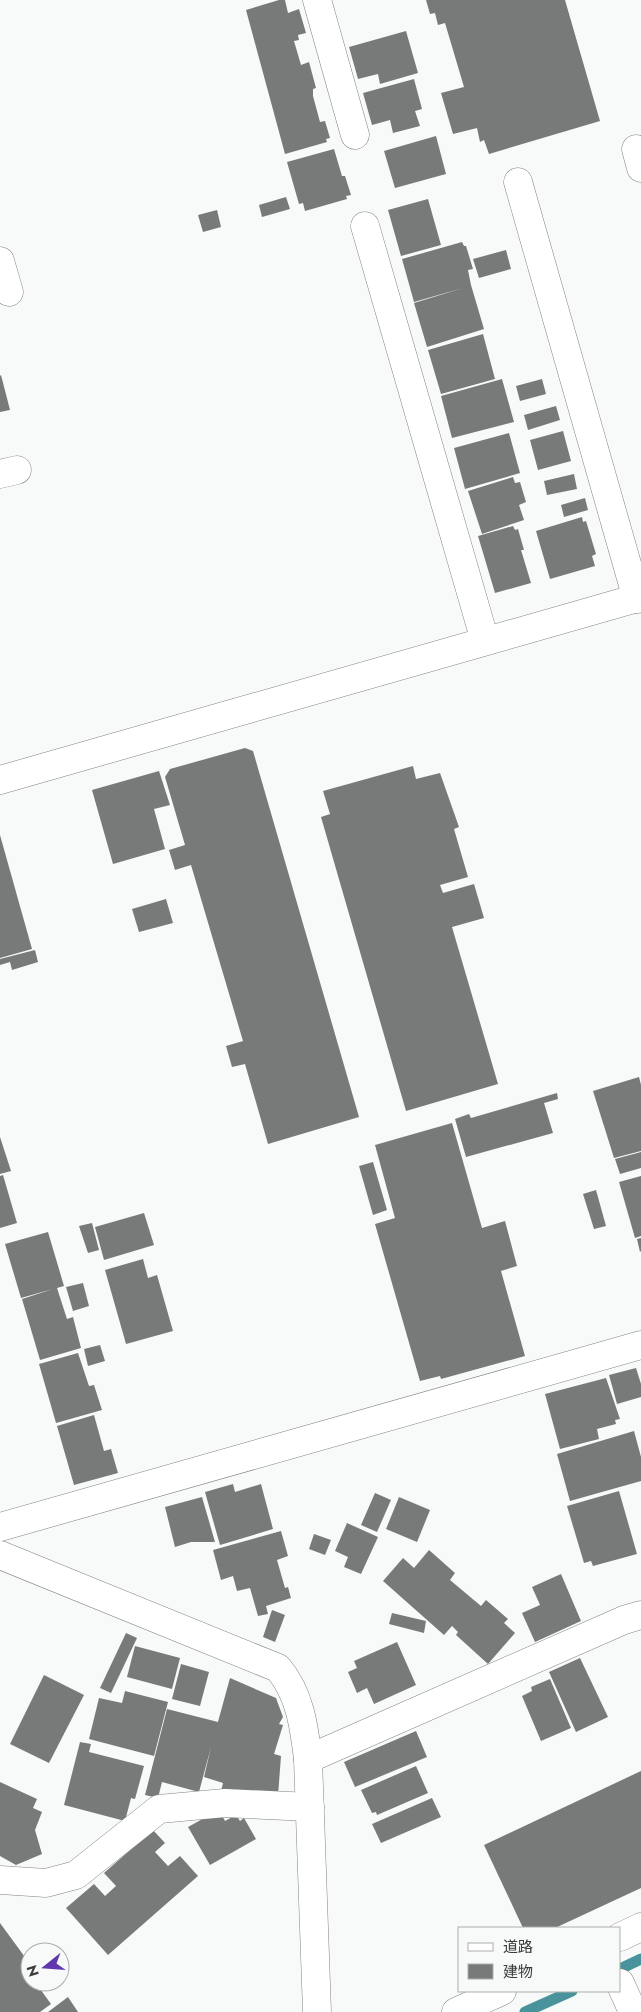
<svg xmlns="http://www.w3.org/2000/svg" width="641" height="2012" font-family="Jost,'Noto Sans JP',sans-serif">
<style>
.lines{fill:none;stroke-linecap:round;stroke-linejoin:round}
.stream{stroke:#49949c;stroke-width:11}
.building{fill:#777a79}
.minor-casing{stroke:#818482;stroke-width:29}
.minor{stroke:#fff;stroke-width:28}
</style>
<rect width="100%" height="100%" fill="#f7faf8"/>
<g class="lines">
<g class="stream">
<polyline points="620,1969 641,1959"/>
<polyline points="525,2012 572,1991"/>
</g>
</g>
<g class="building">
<polygon points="279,0 285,0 288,13 299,9 306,33 298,35 299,40 294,41 301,65 309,62 316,88 313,89 313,96 320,122 325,121 330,138 326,139 327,142 285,154 246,10"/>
<polygon points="426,0 565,0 600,121 489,154 484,140 480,142 477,128 453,134 441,93 464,87 445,23 438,25 435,13 430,14"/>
<polygon points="406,31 418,73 380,84 378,74 358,79 349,47"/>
<polygon points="414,79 422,109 415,111 420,126 393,133 390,120 372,125 363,93"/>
<polygon points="436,136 446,174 395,188 384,151"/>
<polygon points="334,149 342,176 345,176 351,195 346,196 347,199 305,211 303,203 299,204 287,162"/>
<polygon points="286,197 290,209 262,217 259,205"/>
<polygon points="428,199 441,245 401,256 388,210"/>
<polygon points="217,210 221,227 203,232 198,215"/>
<polygon points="462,242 464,246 466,246 473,269 468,270 471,285 484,329 427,347 414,303 463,288 414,302 402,259"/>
<polygon points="506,250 511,269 479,278 473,259"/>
<polygon points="483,334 495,379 441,394 428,350"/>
<polygon points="1,375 10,410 0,412 0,376"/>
<polygon points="502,379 514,422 452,438 441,396"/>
<polygon points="542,379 546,394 520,401 516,386"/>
<polygon points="556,406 560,420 528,430 524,415"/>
<polygon points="563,431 571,461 538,470 530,440"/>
<polygon points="509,433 520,473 465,489 454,448"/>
<polygon points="574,474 577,489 547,495 544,481"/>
<polygon points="513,477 515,483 520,482 526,502 519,505 524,520 482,534 468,491"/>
<polygon points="585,498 588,510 564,517 561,505"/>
<polygon points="582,517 583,522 586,521 596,554 592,556 595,566 550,579 536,531"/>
<polygon points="513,526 515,530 518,529 524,550 521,550 531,583 495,593 478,536"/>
<polygon points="245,748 253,751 359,1117 268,1144 245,1064 232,1067 226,1046 243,1041 191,865 175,870 169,850 185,845 165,777 170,769"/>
<polygon points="413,766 416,779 440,773 459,827 454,829 468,877 440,885 443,893 474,884 484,918 452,927 498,1084 406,1111 321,817 330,814 323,791"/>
<polygon points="159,771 170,805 154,809 165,849 113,864 92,790"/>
<polygon points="0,835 32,949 0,958"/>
<polygon points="166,899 173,923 139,932 132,909"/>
<polygon points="35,950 38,962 12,970 10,962 0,965 0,959"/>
<polygon points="639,1077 641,1085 641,1151 614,1158 593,1091"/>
<polygon points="557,1093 558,1099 544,1103 553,1133 466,1157 455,1119 469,1114 471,1118"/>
<polygon points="452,1123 482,1228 505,1221 517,1266 501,1271 525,1356 441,1379 440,1376 420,1381 375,1224 395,1218 375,1145"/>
<polygon points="0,1137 11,1171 0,1174"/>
<polygon points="641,1152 641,1168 620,1174 615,1159"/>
<polygon points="373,1162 387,1210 373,1215 359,1166"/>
<polygon points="3,1175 17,1223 0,1228 0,1176"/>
<polygon points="641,1176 641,1236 635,1238 619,1182"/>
<polygon points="596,1190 606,1226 594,1229 583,1194"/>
<polygon points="144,1213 154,1245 104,1260 95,1227"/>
<polygon points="92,1223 99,1250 88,1253 79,1226"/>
<polygon points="48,1232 64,1286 57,1288 67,1319 73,1317 81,1348 40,1360 22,1299 53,1289 21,1298 5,1244"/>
<polygon points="641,1238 641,1251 640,1252 637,1239"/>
<polygon points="143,1259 148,1278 157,1275 173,1331 126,1344 105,1270"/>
<polygon points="83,1283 89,1306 73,1311 66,1287"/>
<polygon points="100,1345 105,1361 88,1366 84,1349"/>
<polygon points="78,1353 89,1386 94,1385 102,1410 56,1423 39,1364"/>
<polygon points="636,1368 641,1384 641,1397 617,1404 609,1375"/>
<polygon points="606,1378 620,1419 615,1420 616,1424 597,1429 599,1439 560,1449 545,1394"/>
<polygon points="94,1415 104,1451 111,1449 118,1473 74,1485 57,1426"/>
<polygon points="634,1431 641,1457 641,1481 570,1501 557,1454"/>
<polygon points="233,1484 235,1492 261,1484 273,1529 220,1545 205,1492"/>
<polygon points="619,1491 637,1554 593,1566 591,1561 584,1563 567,1506"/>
<polygon points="375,1493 391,1500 377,1532 361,1525"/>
<polygon points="202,1497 215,1542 191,1542 175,1547 165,1507"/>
<polygon points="399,1497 430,1510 417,1542 386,1529"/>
<polygon points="347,1523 378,1537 361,1574 344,1567 348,1557 335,1551"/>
<polygon points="281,1531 288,1556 277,1560 285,1588 288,1587 291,1598 266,1606 268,1614 258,1616 250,1588 237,1591 233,1576 221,1580 213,1550"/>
<polygon points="314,1534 331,1540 325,1555 309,1549"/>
<polygon points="429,1550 455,1573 450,1580 481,1606 486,1600 508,1619 504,1623 515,1633 488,1664 456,1635 458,1632 452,1626 444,1635 383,1581 403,1558 414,1568"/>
<polygon points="561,1574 581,1621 535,1642 522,1613 540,1605 532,1587"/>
<polygon points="272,1610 285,1615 275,1642 263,1637"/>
<polygon points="392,1613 426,1621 424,1633 389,1624"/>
<polygon points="126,1633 137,1638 111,1693 100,1688"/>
<polygon points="397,1642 416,1685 374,1704 367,1688 357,1693 348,1672 357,1668 354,1661"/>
<polygon points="135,1646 180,1658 172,1689 127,1677"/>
<polygon points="580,1658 608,1717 576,1732 549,1672"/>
<polygon points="181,1664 209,1672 200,1706 172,1699"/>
<polygon points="44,1675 84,1695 49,1763 10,1744"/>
<polygon points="230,1678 276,1698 283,1717 279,1724 283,1725 274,1754 281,1756 278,1796 258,1790 257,1795 238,1789 236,1795 221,1791 223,1783 204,1777 211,1747 199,1792 162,1782 158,1798 145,1795 167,1709 218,1722 216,1729"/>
<polygon points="550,1679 571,1728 541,1741 522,1696 532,1691 531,1687"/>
<polygon points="125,1691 168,1702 154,1756 89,1739 99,1698 122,1703"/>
<polygon points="416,1731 427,1757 355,1787 344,1762"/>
<polygon points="80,1742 91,1744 89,1752 144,1766 135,1799 131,1798 125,1821 64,1805"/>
<polygon points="416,1766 428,1793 377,1815 376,1812 372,1813 361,1790"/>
<polygon points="641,1771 641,1888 555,1928 523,1928 484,1845"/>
<polygon points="0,1782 37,1799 33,1808 42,1812 35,1830 42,1854 16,1865 0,1856"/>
<polygon points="432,1798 441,1817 381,1843 372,1824"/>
<polygon points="219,1810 225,1821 236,1815 240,1821 244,1818 256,1839 210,1865 188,1827"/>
<polygon points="153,1830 165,1843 155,1852 168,1866 180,1856 198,1876 108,1955 66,1908 94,1884 105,1896 116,1886 104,1873"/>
<polygon points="0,1923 30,1964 24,1967 30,1976 30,1982 35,1982 51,2004 40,2012 0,2012"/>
<polygon points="68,1997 78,2012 48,2012"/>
</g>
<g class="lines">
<defs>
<g id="minor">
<polyline points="317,0 355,135"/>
<polyline points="636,149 641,168"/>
<polyline points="518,182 637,599"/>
<polyline points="365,226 485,641"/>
<polyline points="0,261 9,292"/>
<polyline points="0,474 17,470"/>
<polyline points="0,780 641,597"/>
<polyline points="0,1527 641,1345"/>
<path d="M0,1555L278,1668C300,1694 304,1726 308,1759L317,2012"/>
<polyline points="308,1759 624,1620 641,1615"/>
<polyline points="0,1880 46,1883 76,1875 159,1809 225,1803 310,1807"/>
<polyline points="620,1937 641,1927"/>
<polyline points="620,1983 633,2012"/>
<polyline points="456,2012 502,1991"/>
</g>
</defs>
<use href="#minor" class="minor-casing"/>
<use href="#minor" class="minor"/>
</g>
<rect x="458" y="1927" width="162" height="65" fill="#f7faf8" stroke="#acaeac"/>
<rect x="468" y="1943" width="25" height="8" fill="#ffffff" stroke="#acaeac"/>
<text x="503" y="1952" font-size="15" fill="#3b3c3b">道路</text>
<rect x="468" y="1964" width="25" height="15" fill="#777a79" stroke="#acaeac"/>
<text x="503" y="1977" font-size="15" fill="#3b3c3b">建物</text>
<g transform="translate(45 1967) rotate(253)"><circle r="24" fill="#f7faf8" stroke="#acaeac"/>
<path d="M0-4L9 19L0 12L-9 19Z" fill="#6137af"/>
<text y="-8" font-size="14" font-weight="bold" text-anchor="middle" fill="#3b3c3b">N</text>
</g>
</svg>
